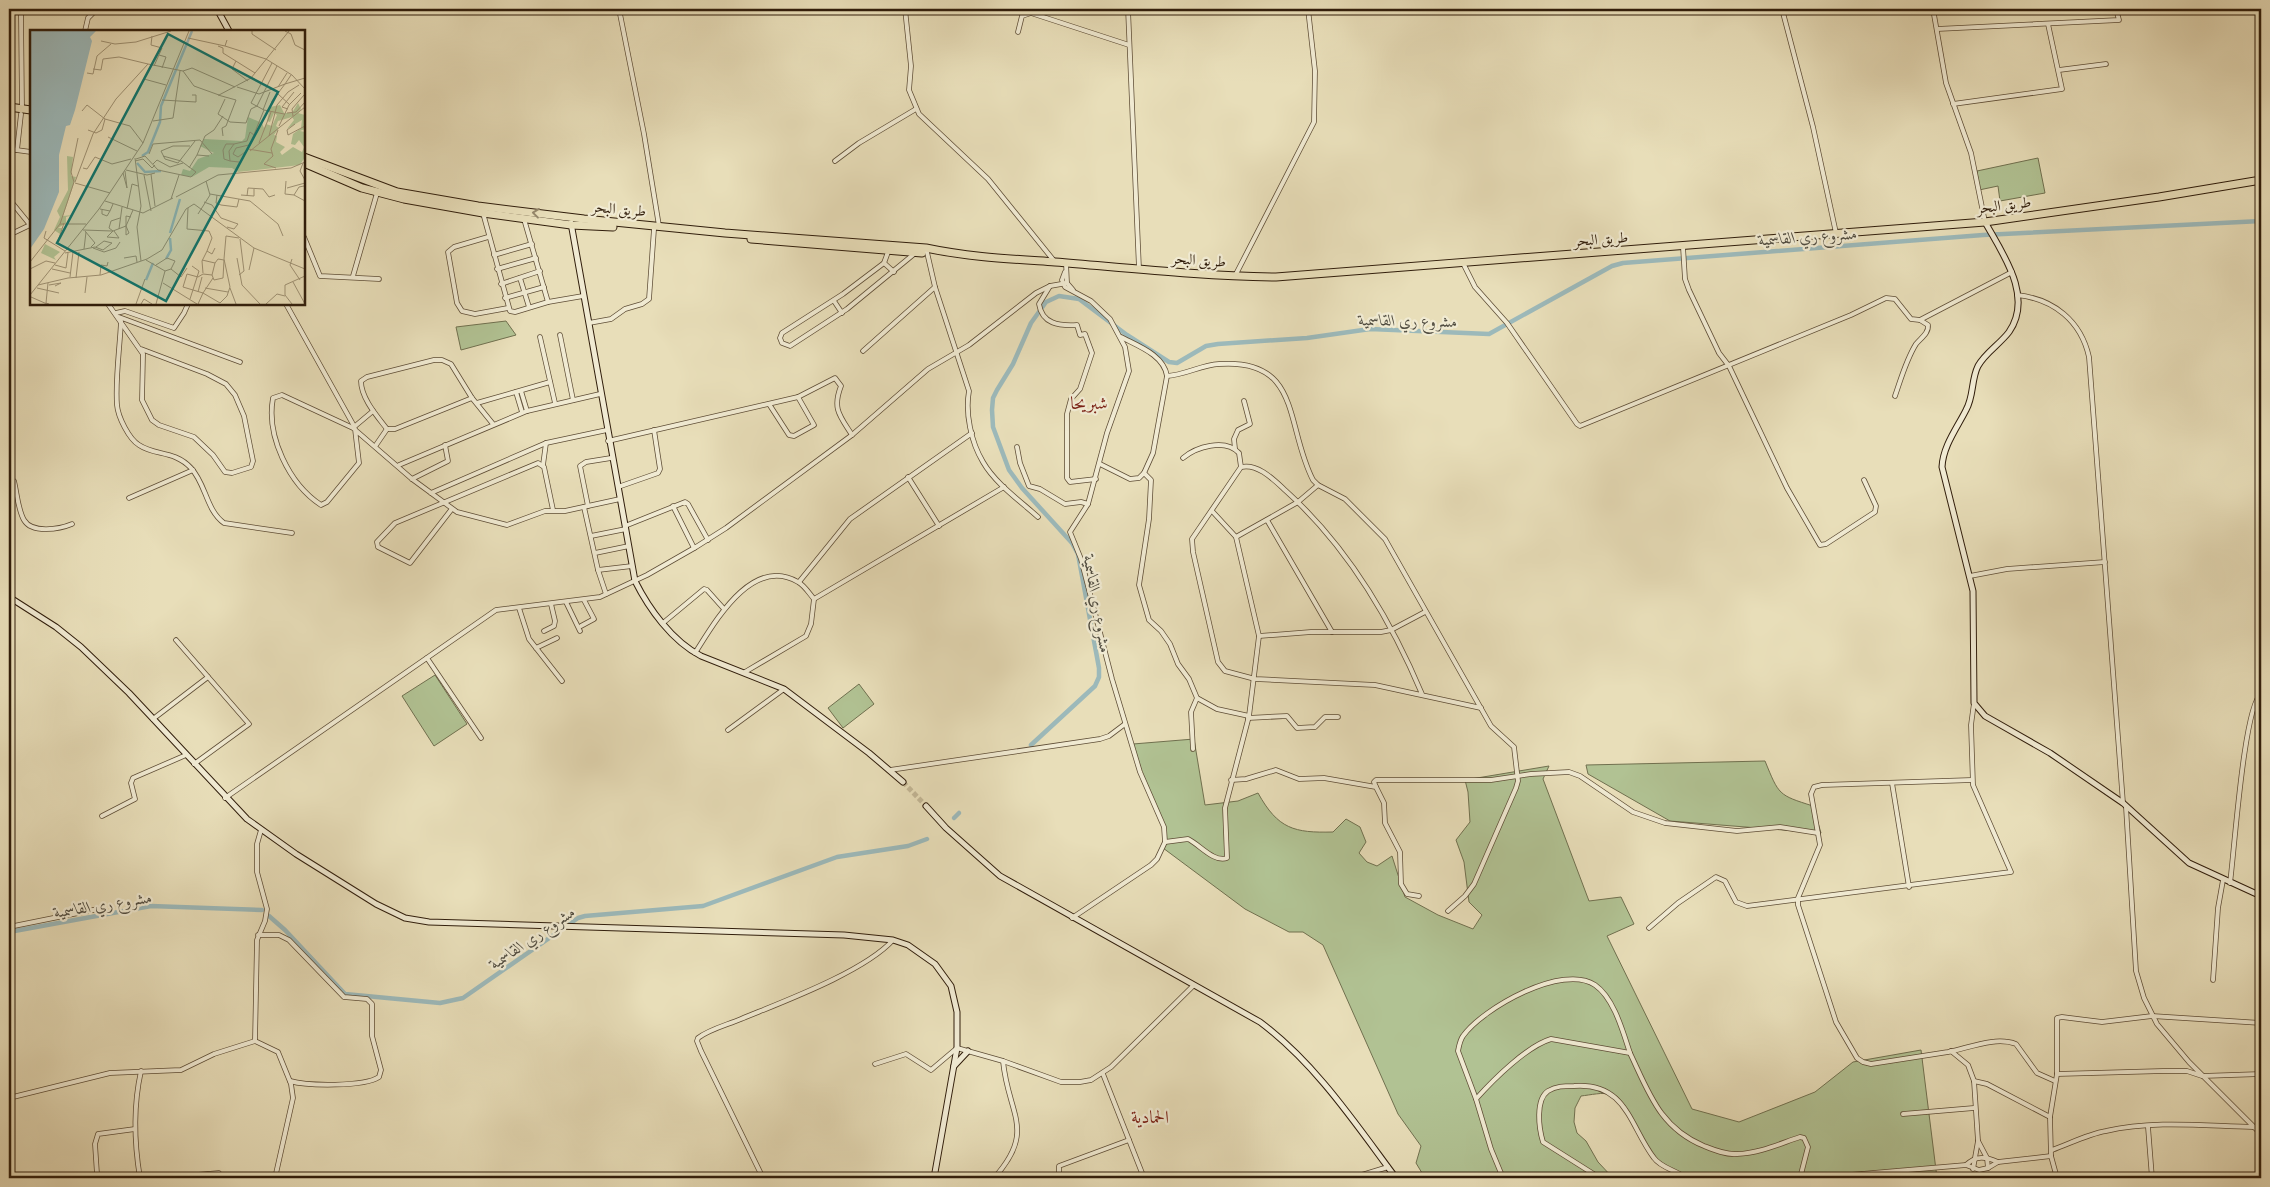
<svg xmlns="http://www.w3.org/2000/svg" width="2270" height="1187" font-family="'IM FELL DW Pica',Amiri,serif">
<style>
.green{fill:#b1c293;stroke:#70704f}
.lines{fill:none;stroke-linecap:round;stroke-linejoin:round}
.canal{stroke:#9cb9ba;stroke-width:4.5}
.secondary-tunnel{stroke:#c3b796;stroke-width:5;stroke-dasharray:5 2.5;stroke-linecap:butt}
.street-casing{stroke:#5e4d36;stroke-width:5.5}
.secondary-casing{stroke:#301d0b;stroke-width:7}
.highway-casing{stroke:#301d0b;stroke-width:9}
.street{stroke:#f0ead2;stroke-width:4}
.secondary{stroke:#f0ead2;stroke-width:5}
.highway{stroke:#e8deb9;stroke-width:7}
.oneway{stroke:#95876b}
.labels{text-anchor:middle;stroke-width:4.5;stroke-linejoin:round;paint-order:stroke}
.street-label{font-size:15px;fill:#301d0b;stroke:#f0ead2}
.water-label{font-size:16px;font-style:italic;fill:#504c40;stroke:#f0ead2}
.quarter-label{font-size:18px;fill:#7a1f14;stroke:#f0ead2}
.inset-river{fill:none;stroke:#9cb9ba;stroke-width:2.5}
.inset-road{fill:none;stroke:#9e9173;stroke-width:1}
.view{fill:#0f766e;fill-opacity:0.15;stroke:#0f766e;stroke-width:2.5}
.inset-edge{fill:none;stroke:#301d0b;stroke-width:2.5}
</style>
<rect width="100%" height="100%" fill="#e8deb9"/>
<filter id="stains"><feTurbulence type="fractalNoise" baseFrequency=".004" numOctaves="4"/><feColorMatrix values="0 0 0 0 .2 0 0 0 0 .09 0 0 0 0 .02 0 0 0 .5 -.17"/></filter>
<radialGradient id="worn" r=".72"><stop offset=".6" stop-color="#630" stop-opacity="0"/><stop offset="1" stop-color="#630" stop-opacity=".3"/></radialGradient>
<g class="green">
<polygon points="2038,158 2045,193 2000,201 1998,186 1979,190 1977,171"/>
<polygon points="506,321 516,335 461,350 456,327"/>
<polygon points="435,675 467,724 434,746 402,696"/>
<polygon points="859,684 874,704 843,728 828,708"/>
<path d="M1194,739L1205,805L1238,801L1258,793C1278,829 1294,833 1333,832L1346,819L1360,827L1366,842L1359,853L1367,862L1377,866L1392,856L1405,897L1438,915L1473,929L1482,915L1469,902L1464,862L1456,840L1470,822L1468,792L1465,780L1549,766L1543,779L1589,901L1621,897L1634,924L1607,936L1692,1109L1739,1122L1815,1092L1853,1062L1921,1050L1937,1178H1683C1672,1169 1658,1164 1649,1152C1639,1140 1628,1098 1612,1094C1603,1092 1590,1095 1581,1096L1575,1108L1574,1122L1577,1133L1586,1141L1598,1162L1613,1178H1425L1416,1163L1421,1146L1398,1114L1323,945L1303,932H1289L1245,909L1163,848L1166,834L1148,792L1133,744Z"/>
<path d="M1765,761C1779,795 1778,795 1813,806L1821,833L1670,821L1588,774L1586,765Z"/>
</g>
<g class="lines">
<g class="canal">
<polyline points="1031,745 1095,686 1099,677 1099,668 1078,554 1072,543 1022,488 1009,470 993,427 992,410 993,398 997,390 1013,364 1031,323 1046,302 1059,296 1079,299 1127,335 1169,362 1177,363 1206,346 1218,344 1307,338 1370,329 1489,334 1612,266 1623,263 1983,235 2261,221"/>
<polyline points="954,818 959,813"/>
<polyline points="269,916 285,930 345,994 440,1003 463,998 578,918 585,916 703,906 837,857 908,846 927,839"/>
<polyline points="9,932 151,906 262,910"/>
</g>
<polyline class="secondary-tunnel" points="903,782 926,806"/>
<defs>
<g id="street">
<polyline points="619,9 644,134 659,226"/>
<polyline points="905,9 911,66 909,90 919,114 988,179 1055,262"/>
<polyline points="1128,9 1139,269"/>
<polyline points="1782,9 1813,127 1836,233"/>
<polyline points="1933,9 1946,83 1971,153 1985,222"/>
<polyline points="21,15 22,109"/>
<polyline points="1937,29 2119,20 2116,9"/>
<polyline points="85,31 88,18 97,9"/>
<polyline points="1018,32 1022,16 1031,13 1129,45"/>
<polyline points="2059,70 2106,64"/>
<polyline points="1953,104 2062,89 2048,24"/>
<polyline points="9,149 31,152"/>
<polyline points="17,150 21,114"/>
<polyline points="835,161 859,143 916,109"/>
<polyline points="9,199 31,226"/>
<polyline points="483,213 510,311 515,312 548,302 583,296"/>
<polyline points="524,219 548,302"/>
<polyline points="9,235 30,225"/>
<polyline points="304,237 320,276 379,279"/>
<polyline points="488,237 454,247 448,252 457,303 462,311 475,314 508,308"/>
<polyline points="1683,247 1685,279 1689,290 1719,353 1729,366 1787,488 1820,545 1826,544 1875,512 1876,506 1864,480"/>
<path d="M926,248L935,287L969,391C965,413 971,442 983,462C995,483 1019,500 1038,517"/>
<polyline points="888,252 884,263 843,294 782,333 780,338 782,343 790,346 847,309 914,254"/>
<polyline points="494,255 532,244"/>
<polyline points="884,263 894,272"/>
<polyline points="1066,263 1067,283 1073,290"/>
<polyline points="1463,263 1475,287 1507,323 1577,424 1580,426 1851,315 1886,298 1895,299 1911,319 1920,320 2012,272"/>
<polyline points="497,269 536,258"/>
<polyline points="1065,272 1062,280 1065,287 1091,301 1110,319 1125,347 1129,371 1107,433 1088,504 1070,532 1081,559 1112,679 1140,772 1164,827 1165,842 1157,859 1151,865 1072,918"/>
<polyline points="353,276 377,193"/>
<polyline points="1235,276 1314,122 1315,71 1308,9"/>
<polyline points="520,278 529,307"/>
<polyline points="501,284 540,271"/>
<path d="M1050,286L1039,304C1042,324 1059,326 1077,325L1080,335L1085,334L1092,353L1080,389L1071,399L1067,414V478L1070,482L1096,479"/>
<path d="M2017,295C2054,299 2081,321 2089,357L2123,803"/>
<polyline points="505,298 544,287"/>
<polyline points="834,301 842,313"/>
<polyline points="108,304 143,354 142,400 152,420 159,425 194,437 213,455 225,472 232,473 251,467 253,461 244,416 235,395 226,384 207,374 141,349"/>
<polyline points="286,304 354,426"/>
<polyline points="116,313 125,311 174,328 184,313 188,304"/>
<polyline points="119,317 240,362"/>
<path d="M121,321C120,346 115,380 117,405C118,417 129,439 139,445C155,456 174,450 191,468C206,484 206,510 224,523L292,533"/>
<polyline points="589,323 611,319 625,309 642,304 649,299 654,229"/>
<polyline points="560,335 573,400"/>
<polyline points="540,337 555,403"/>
<path d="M1121,337C1138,346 1164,355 1167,376L1153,453L1144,473"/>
<polyline points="863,351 935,287"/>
<path d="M1167,376C1185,375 1201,365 1219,364C1302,358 1285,426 1313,480L1318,485L1345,499L1385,539L1491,726L1514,747L1518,781L1516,788L1474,884L1465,896L1448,911"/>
<polyline points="521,391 527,411"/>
<polyline points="516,392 522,412"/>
<path d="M1895,396C1901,379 1906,360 1916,344C1921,338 1929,333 1928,325L1920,320"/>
<polyline points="477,403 550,382"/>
<polyline points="769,404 789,435 794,436 814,425 798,397"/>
<polyline points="354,427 373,411"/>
<path d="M355,429L359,463L327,502L321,505C289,484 266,436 273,398L282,395L353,428L412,479L457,512L507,525L545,511H565L620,499"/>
<path d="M387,429C377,416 361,398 361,381L367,377L434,360H442L451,364L472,398L493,424"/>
<polyline points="387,429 395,429 472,398"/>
<path d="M608,441L798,397L835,378L841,386C832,409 840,416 852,435"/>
<polyline points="376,445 387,429"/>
<polyline points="1017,447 1020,463 1029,486 1040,489 1065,504 1081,502 1088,504"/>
<polyline points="1235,449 1234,439 1238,430 1250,424 1244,401"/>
<path d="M1183,458C1196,447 1225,438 1239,453L1241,467"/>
<polyline points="1100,464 1130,479 1139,478 1144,473 1151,480 1149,519 1139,585 1149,620 1161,631 1170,644 1178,664 1189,679 1197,698 1217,709 1249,716"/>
<polyline points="399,465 527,411 600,394"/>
<polyline points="543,465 546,443"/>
<polyline points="908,477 939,526"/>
<polyline points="412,479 448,461 445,445"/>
<path d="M9,480L14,481C17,493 18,510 24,520C32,534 60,529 72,524"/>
<polyline points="618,487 658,473 660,469 654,430"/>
<polyline points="431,493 546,443 607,430"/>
<polyline points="129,498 193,470"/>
<polyline points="588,506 580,466 586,462 611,458"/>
<polyline points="673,506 694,548"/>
<polyline points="584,507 598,570 606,594"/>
<polyline points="451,510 410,563 378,547 377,542 395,523 538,463 544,467 553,510"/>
<polyline points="1267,520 1332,632"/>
<polyline points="625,526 685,502 688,504 708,540"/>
<polyline points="591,536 626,529"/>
<polyline points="1236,537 1298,502 1318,485"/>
<polyline points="595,553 629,546"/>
<polyline points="598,570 632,566"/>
<polyline points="1970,576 2007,569 2105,562"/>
<polyline points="799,582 850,519 972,433"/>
<polyline points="814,599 1004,487"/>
<polyline points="566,602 580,631"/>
<polyline points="519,608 529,639 562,681"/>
<polyline points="663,623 704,589 707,590 724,609"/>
<polyline points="581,626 594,619 584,600"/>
<polyline points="544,631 554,626 555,621 551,604"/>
<polyline points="1259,636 1311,632 1381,632 1391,630 1425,612"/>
<polyline points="176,640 249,724 194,764"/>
<polyline points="536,648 557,638"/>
<path d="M695,653C715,622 752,555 798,582C804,585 809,593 814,599L811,624L806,636L745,672"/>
<polyline points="427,658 481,738"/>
<path d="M1422,694C1390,618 1348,547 1286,491C1274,480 1258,463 1241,467L1192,539L1193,552L1218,662L1225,671L1255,679L1375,685L1481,708"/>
<polyline points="1248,718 1287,716 1297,728 1315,727 1325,717 1338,717"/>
<polyline points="153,719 208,677"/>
<polyline points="728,730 784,689"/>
<polyline points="1193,749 1191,712 1197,698"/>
<polyline points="890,770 1100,739 1109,736 1125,724"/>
<polyline points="1231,780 1246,779 1276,770 1299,779 1324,778 1376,787 1384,803 1385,823 1400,852 1401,884 1407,894 1419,896"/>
<path d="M1972,780L1822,785L1814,787L1811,794L1820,845L1798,898V905L1836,1022L1857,1058L1863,1062L1871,1064C1896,1060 1922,1056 1948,1052C1969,1048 1995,1036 2016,1044L2037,1073L2055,1081"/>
<polyline points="1892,783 1909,887"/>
<polyline points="1376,787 1374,782 1376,780 1491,780 1531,774 1569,772 1580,776 1633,812 1665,823 1737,831 1780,827 1818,833"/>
<polyline points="225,798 496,610 600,597 647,575 696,547 726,528 852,435 928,369 969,345 1036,293 1050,286 1067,283"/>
<polyline points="2126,807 2136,971 2144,998 2157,1024 2189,1062 2261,1134"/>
<polyline points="102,816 135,799 131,783 133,778 186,755"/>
<path d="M1165,842L1188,839C1199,844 1214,863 1227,858L1225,808L1249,716L1259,636L1236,537L1212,511"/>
<path d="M2230,883C2234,855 2244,705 2261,694"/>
<polyline points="9,927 98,909"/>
<polyline points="1649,928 1678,903 1716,877 1725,881 1736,902 1747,906 2011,872 1973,785 1971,725 1974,703"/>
<path d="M258,935H279L289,940L344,997L367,999L372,1004V1036L381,1070L379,1077C364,1087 307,1086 290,1081"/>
<polyline points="2213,980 2218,908 2223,880"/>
<polyline points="255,1041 278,1052 291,1084 293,1098 275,1178"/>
<polyline points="1951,1051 1968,1065 1974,1081 1978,1141 1973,1169"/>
<polyline points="875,1064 906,1054 931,1070 957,1048 1003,1061 1061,1082 1080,1082 1091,1080 1111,1067 1194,985"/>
<polyline points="1103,1074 1144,1178"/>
<polyline points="2057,1074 2163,1071 2187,1071 2202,1076 2261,1074"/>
<polyline points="1974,1081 1987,1084 2050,1117"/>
<polyline points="9,1098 110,1073 181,1070 214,1054 255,1041 257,940 265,921 267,909 257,872 257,844 261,830"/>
<path d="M1476,1099L1458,1051C1459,1046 1460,1040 1463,1036C1483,1008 1563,963 1595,985C1614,998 1623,1032 1630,1053"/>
<polyline points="1903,1114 1974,1108"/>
<polyline points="2148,1127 2152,1178"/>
<polyline points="1978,1141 1987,1158 1988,1168"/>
<path d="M2052,1150C2069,1144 2088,1134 2106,1131C2154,1120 2205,1126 2253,1127"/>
<path d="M1966,1165C1976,1155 1986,1157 1998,1162"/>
<polyline points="97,1174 95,1144 98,1134 135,1129"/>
<polyline points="1501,1174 1512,1178"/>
<path d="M140,1178C134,1142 133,1107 141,1071"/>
<polyline points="162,1178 219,1173"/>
<path d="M763,1178L701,1051L697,1041L698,1038C710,1029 727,1025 741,1019C782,1002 864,972 893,940"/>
<path d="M994,1178C1037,1130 1008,1115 1003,1061"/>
<polyline points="1059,1178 1059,1166 1129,1140"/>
<polyline points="1352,1178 1388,1167"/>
<path d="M1503,1178L1491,1149L1476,1099C1493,1080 1527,1046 1551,1039L1630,1053C1649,1093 1660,1128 1704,1146C1714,1150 1726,1155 1737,1154C1760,1153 1779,1144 1800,1137L1804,1138L1808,1147L1800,1178"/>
<path d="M1600,1178L1543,1142C1539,1129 1535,1100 1548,1091C1556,1086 1564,1086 1574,1086C1627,1082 1630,1127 1654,1158C1661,1168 1676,1170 1686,1178"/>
<polyline points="1815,1178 1966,1165 1979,1170 1988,1168 1998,1162 2051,1156"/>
<polyline points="2057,1178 2051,1156 2050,1117 2057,1074 2057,1018 2062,1017 2102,1022 2152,1016 2261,1023"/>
<polyline points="2153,1178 2170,1178"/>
</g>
<g id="secondary">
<polyline points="217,9 229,31"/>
<path d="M1985,222C2002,253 2034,296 2009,332C2000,344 1985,353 1978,366C1971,380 1974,396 1966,410C1957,428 1943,446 1942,467L1973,591L1974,703L1985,716L2050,753L2123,803L2189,863L2261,896"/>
<path d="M571,223L635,581C649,609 672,641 701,656L784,689L869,753L903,782"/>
<polyline points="9,597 56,627 81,647 129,693 247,819 296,854 376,904 405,918 429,922 844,935 893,940 908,945 935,964 951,986 957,1012 957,1048 934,1178"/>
<path d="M926,806L946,828L1000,876L1260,1022C1316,1064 1355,1123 1396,1178"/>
<polyline points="954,1066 968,1051"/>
</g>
<g id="highway">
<polyline points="9,107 31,110"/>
<path d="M304,157L397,192L478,206L584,219L725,233L926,248C968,257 1012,259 1055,262C1129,268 1202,276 1276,277L1985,222L2159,197L2261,180"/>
<polyline points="304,163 362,188 404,199 483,213 571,225 613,227"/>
<polyline points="751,239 922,253"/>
</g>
</defs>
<use href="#street" class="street-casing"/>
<use href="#secondary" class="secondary-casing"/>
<use href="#highway" class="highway-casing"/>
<use href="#street" class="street"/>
<use href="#secondary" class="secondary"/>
<use href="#highway" class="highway"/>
</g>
<defs><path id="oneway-chevron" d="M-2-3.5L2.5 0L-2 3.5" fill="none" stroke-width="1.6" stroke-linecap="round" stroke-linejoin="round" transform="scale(1.25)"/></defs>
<use class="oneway" href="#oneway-chevron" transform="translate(536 213) rotate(-173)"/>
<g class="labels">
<g class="street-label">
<text transform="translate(2004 205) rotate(-7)" y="5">طريق البحر</text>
<text transform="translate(619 209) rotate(5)" y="5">طريق البحر</text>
<text transform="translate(1601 239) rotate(-4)" y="5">طريق البحر</text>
<text transform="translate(1199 260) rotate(4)" y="5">طريق البحر</text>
</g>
<g class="water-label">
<text transform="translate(1808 236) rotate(-4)" y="6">مشروع ري القاسمية</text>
<text transform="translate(1408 320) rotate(1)" y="6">مشروع ري القاسمية</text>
<text transform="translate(1098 604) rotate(80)" y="6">مشروع ري القاسمية</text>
<text transform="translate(103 904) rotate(-9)" y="6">مشروع ري القاسمية</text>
<text transform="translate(532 937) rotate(-34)" y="6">مشروع ري القاسمية</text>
</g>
<g class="quarter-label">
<text x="1089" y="409">شبريحا</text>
<text x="1150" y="1123">الحمادية</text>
</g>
</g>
<g transform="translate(30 30)">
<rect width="275" height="275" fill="#e8deb9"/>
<path d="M268,73L271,79L268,83L275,85V99L270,101L275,102V127L270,135L208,142L202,138L179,137L162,147L151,145L153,139L160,141L168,129L184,123L170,116L174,109L212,111L215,108L218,87L232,93L234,98L236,94L242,96L247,85L244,83L240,92L237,91L240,77L250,75L254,83H262ZM262,87L264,90L257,99L272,90L271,98L263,104L261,114L265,115L269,110L274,117L272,122L263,117L252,125L250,122L255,117L246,112L247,106L244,105L249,98L246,96L248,91ZM37,126L43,127L41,146L46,147L33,186L43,185L36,187V193L28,198H32L30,204L24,200L30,187L27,181L38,160ZM15,214L30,222L24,227L26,230L11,223Z" fill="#b1c293" fill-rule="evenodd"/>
<path d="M0,1H66L60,7L62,11L45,80L40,95L36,96L29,125V162L14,199L0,219Z" fill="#9cb9ba"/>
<path class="inset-river" d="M112,126L118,122L130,92L131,76L162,1M107,133L115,142L131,141M140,203L150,169M136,229L141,220L140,208M116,250L123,233"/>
<path class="inset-road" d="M222,1V4L246,20M255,1L261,4L265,15L275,20M122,6L121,15L132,18L124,36M158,8L195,16M197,10L195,16L236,29L262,45L275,59M71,11L85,14L106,12L141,1M188,16L193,18V23L225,43M129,25L136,27L132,38M206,31L202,39L218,51M242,33L221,73L234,80L254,84M63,39L71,40L73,29L89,27L118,34M153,41L162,38L205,57M57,43L63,44L67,26L81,14M114,49L136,55M207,57L229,64L255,54L261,45M248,57L257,43M248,64L260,75M188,65L206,70L196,96L192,98L193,106M195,69L188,84L200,92L216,93L221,79L227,76M132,70L166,72V65H162M227,76L247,36M258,79L252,77L264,62M233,80L240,62M234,80L218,119L242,123M52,81L57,75L75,89L100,96L113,113M239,81L242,71L255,54L275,48M257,83L266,82L275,72M263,86L262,79L274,65M123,91L143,88L150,41M265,94L257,100L258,105L275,96M249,96L259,75L271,63M58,100L66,103L72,100L75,89M239,106L247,75L258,62L269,55M78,107L107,121M229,113L241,82M160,116H143L131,121L135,129L148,133L165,111M218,120L208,127L203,124L206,118L219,115M220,121L275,77M119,124L123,114L170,110L182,124M167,125L175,106L184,100L193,86M133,126L151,131L166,142L161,147M105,128L111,176L107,197L111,231M106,129L115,126L128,140L161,147M105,131L113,129L122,138L125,135M200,131L194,129L193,120L196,114H204M209,132L200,131L199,121L204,114L217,111L220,102L224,105M273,133L270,141L275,150M123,134L127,130L140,137L153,133M53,138L57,139L65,127L82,134L101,129M159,138L167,125L179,126M246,138L234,134L243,126L241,119L248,100M96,140L117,145L125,143M93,143L97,158L95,141M121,144L125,176M114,145L121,181M256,151L255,164L264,165M45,152L63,104L86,69L118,34L153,41L164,56L189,65L221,48L259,1M45,153L80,163M274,156L269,157L264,165L275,171M257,158L275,153M180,164L220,171L248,194L253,206M187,165L186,173L191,175L207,177L209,169M211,165L224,166V159M217,166L218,158L233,159L239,167L245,165M146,167L188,145L261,138L275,132M141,169L149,145M75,171L113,183L143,168M174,172L182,175L191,188L208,194L204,199L197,197M158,178L157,199L179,201L182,208L177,221L182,224L185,218M70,179L80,181L83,174M97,179L102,154L108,156M72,180V184L77,186L80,181M168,184L180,165L176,151M30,194L44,152L41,142L48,108M96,196L99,203L96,205V186L101,187M89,199L92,177M53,200L82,201M16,201L14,208L35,221M55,201L65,213L61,217M83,201L79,198L81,191L90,188M84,201L89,208L77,207L83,201L96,196L103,180M29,208L34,193M63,218L74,222L86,218L90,212M54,219L56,202M35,223L65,217L73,220L82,213L74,211L66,217M94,228L106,226L107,232M207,228L212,255L230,274M262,229L260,235L270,250M116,230L135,241L126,274M172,230L185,233L182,245M0,232L30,194H56M25,235L36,238L38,223M126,235L137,228L145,231L141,239M0,239L16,231L25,233M22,239L40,243M219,240L224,218M135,241L141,239L151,247L157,238M173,243L172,231L177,221M70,245L71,235L77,236L78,232M209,245L214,241L210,209M40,247L43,222M168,247L157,244L153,257L173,263L183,248M168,247L173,244L182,245L184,250L193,248L194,230L188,229L185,233M46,248L49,222M263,252L275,274M18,253L16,273L19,274M133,253L167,274M8,255L38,248L71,245L117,229L132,220L156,179L164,174L224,218L275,239M19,255L31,253L25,256M7,258L29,263M175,258L198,262M200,258L206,274M168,262L172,247M55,263L57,247M0,265L69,179L113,113L159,1M1,267L17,274M160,269L169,241L162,236M106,274L115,249M111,274L114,269L122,274M168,274L173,263L190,273L197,266L200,257L194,229L196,206L209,208M236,274L247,264L255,266M262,274L255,265V255L275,246"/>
<path class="view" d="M138,4L248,62L136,271L27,213Z"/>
<rect width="275" height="275" class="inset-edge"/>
</g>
<rect width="2270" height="1187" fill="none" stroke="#e8deb9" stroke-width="30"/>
<rect x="10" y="10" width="2250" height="1167" fill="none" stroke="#301d0b" stroke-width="2.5"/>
<rect x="15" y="15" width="2240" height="1157" fill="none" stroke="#301d0b"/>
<rect width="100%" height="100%" filter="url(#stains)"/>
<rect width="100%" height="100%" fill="url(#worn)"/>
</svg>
